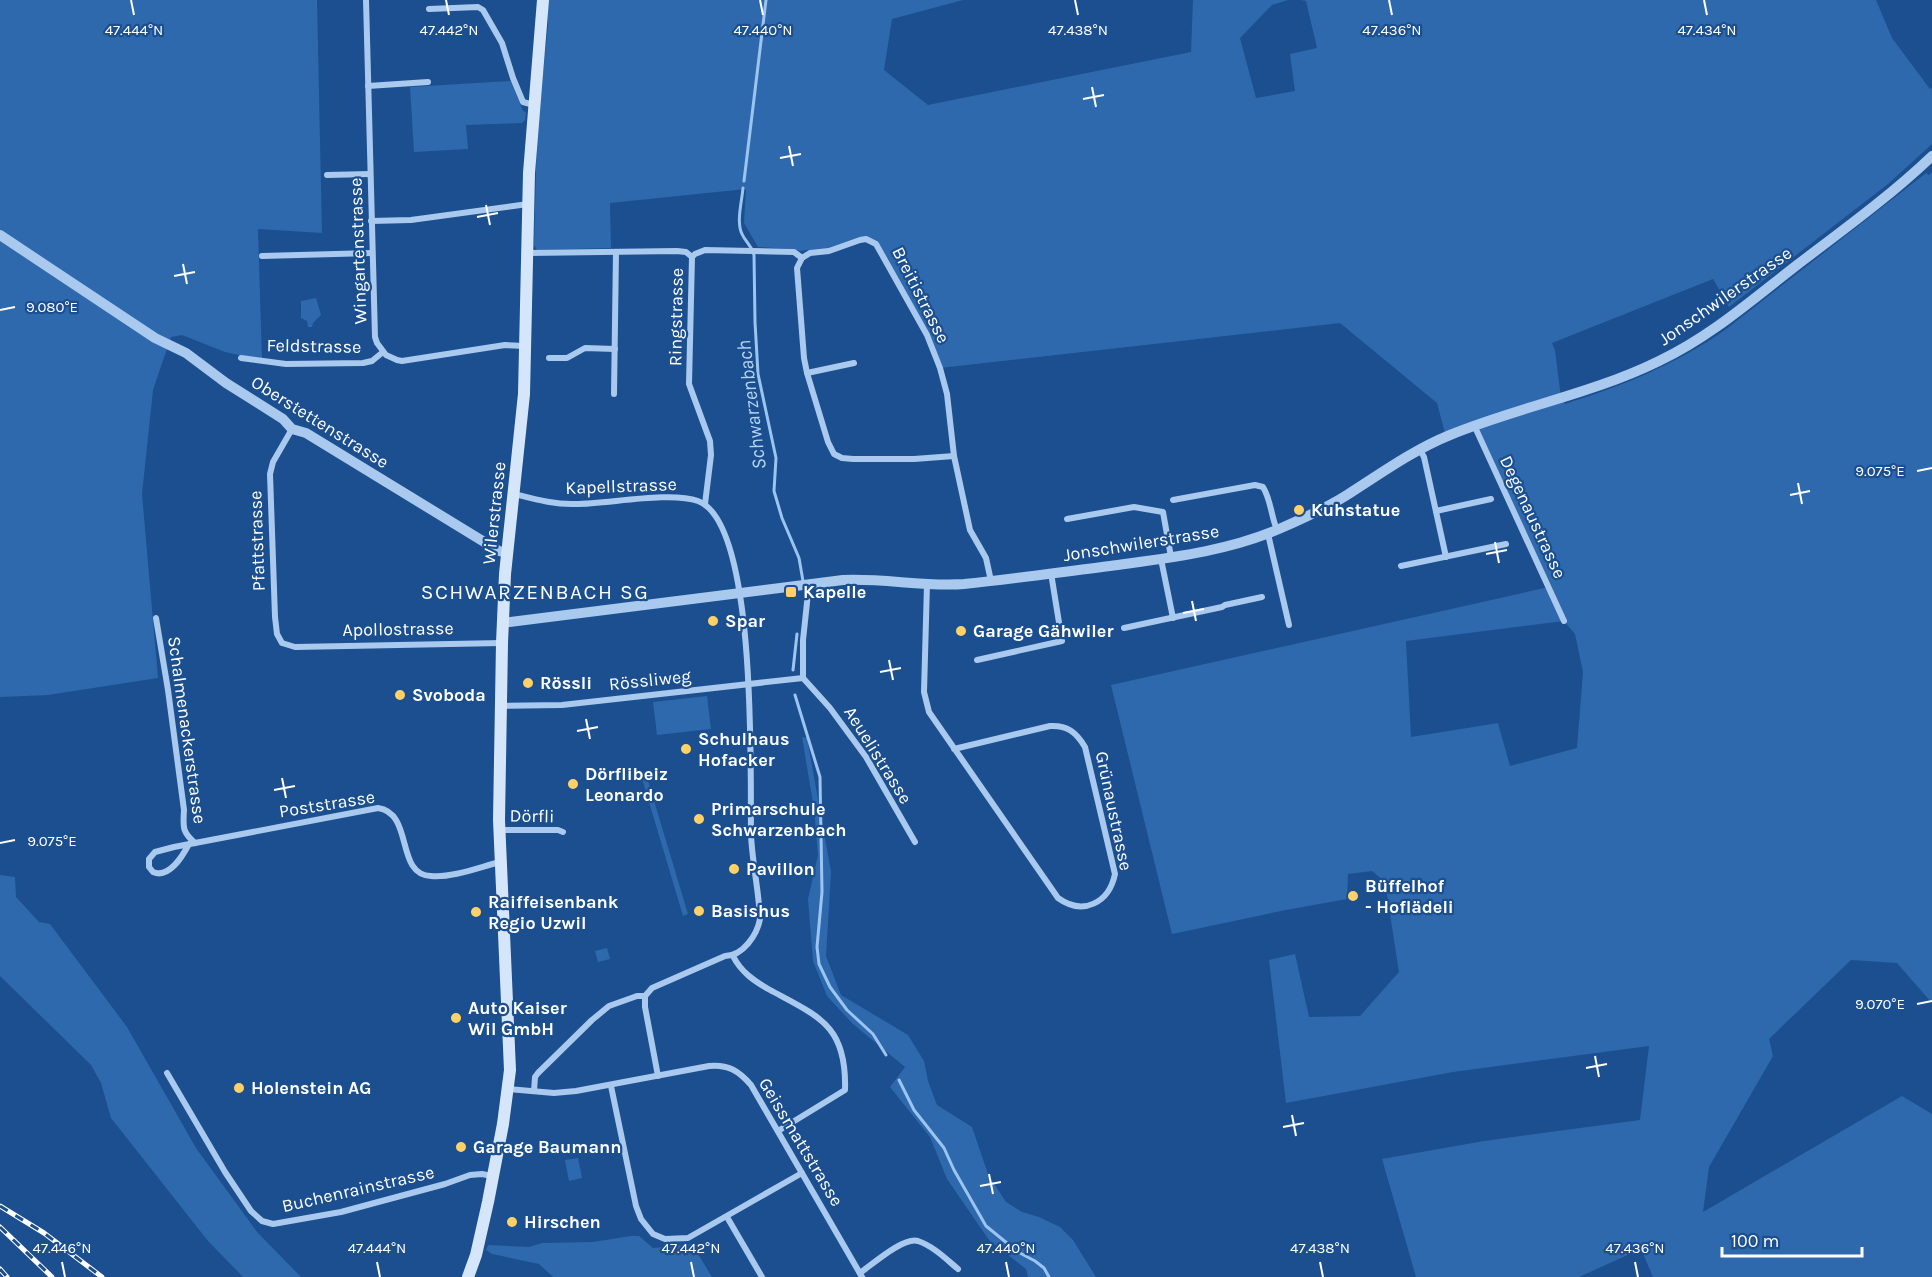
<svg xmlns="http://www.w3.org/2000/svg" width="1932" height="1277" font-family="Karla,sans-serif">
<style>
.green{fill:#2e69ad;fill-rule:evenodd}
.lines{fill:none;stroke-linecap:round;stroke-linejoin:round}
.stream{stroke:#9cc4f0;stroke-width:3}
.minor{stroke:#a9c9ee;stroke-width:6}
.tertiary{stroke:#a9c9ee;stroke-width:10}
.secondary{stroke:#d6e6fa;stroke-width:12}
.rail-casing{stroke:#fff;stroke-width:5}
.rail{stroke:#1b4f8f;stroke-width:3;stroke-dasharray:9;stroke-linecap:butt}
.ticks{fill:none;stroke:#fff;stroke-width:2}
.poi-dot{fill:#ffd166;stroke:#1b4f8f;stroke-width:2}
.labels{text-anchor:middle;stroke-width:4.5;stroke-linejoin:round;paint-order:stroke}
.street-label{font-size:18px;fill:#fff;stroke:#1b4f8f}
.poi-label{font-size:18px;font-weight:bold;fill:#fff;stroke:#1b4f8f;text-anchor:start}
.water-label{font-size:20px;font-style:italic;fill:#b5d3f5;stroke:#1b4f8f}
.quarter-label{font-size:21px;letter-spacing:1.5px;fill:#fff;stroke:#1b4f8f}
.ticks-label{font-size:15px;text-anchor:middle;fill:#fff;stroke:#1b4f8f;stroke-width:4.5;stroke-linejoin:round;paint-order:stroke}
</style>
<rect width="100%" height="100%" fill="#1b4f8f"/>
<g class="green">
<polygon points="0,0 317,0 322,233 258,229 262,360 225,352 182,335 171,337 153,390 142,494 158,678 48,695 0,697"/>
<path d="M548,0H963L892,19L884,70L928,105L1191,52L1193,0H1288L1272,5L1240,38L1256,98L1295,91L1290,54L1317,48L1306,1L1301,0H1876L1892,38L1930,89L1932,88V144L1888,184L1729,307L1713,279L1552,343L1555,350L1561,398L1565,404C1622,386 1675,365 1725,330L1926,173L1929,175L1932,172V1003L1897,963L1851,960L1769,1039L1773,1056L1709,1167L1703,1212L1902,1096L1932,1114V1277H1653L1641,1249L1579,1277H1416L1382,1159L1484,1141L1640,1120L1649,1046L1453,1072L1286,1103L1269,960L1295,954L1309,1017L1360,1016L1399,972L1385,882L1372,871L1348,874L1347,899L1286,910L1172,934L1111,685L1549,587L1474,426L1446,437L1437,403L1340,323L940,368L927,335L880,249L866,239L829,251L807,250L800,251L794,249L758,247L744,223L746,189L610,203L611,248L537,250L534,245L537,134L548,25ZM1564,621L1575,634L1583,672L1577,748L1510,766L1498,723L1411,737L1406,641Z"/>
<polygon points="511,81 523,111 526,112 525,120 522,123 466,125 468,149 414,152 410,87"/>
<polygon points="316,298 321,315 313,323 312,327 308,327 307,321 301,318 301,301"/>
<polygon points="707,696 711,729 657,735 653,702"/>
<polygon points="802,737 807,738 831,872 826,956 841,995 908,1035 924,1061 928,1081 937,1105 972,1127 988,1174 1006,1202 1022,1212 1039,1217 1060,1227 1073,1240 1096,1277 1028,1277 1026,1269 989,1240 947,1179 930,1137 890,1087 905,1067 853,1024 827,996 813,961 808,899 818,855 814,809"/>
<polygon points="646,774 688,914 683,916 641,775"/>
<polygon points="0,875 15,877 16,897 39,922 50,924 127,1027 196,1148 257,1232 301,1277 243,1277 208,1241 111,1118 101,1083 91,1065 0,976"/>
<polygon points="607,948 610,959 598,962 595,951"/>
<polygon points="578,1158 582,1178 569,1181 565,1160"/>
<polygon points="631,1236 639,1236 653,1248 692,1244 712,1277 553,1277 539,1264 492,1254 486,1250 488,1245 529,1247 542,1243 593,1242"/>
</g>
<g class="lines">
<g class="stream">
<polyline points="744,181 766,0"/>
<path d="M743,188C742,201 736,222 742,234C746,243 751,244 754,255L755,322L758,374L776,458L774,491L782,518L799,558L803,581"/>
<polyline points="793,670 797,634"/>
<polyline points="795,695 820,777 822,892 817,947 819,964 830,987 847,1010 873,1034 886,1055"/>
<polyline points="899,1080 914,1110 944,1148 954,1170 986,1226 1018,1252 1035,1261 1044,1268 1049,1277"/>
</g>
<g class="minor">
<polyline points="366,0 375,337 377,343 386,355 397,360 402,361 505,345 525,346"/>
<polyline points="429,9 478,7 483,10 502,43 513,78 523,102 534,105"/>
<polyline points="368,86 428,82"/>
<polyline points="327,175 370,174"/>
<polyline points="371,221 411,220 528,204"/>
<polyline points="528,253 677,251 686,252 692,257"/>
<polyline points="262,256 372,253"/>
<polyline points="692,257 695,254 705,250 794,252 802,258 810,253 829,251 860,240 866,239 876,244 927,335 940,368 947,394 954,456 970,530 986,558 991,581"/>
<polyline points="692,257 689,384 710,441 711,455 705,504"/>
<polyline points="802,258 797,268 804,358 807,373 828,442 834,454 842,458 853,459 914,459 954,456"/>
<polyline points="241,358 286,364 363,363 372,361 383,352"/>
<polyline points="549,358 567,358 585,348 615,349"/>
<polyline points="807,373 854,363"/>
<polyline points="614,394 616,252"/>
<polyline points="1474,425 1564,621"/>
<polyline points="292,429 273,462 270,474 275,617 277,634 282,643 295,647 502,643"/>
<polyline points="1420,450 1424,457 1446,557"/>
<path d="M514,494C534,499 555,505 576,504C608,504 670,491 698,501C758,523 750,777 751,834C752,862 759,891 760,919C757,935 743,956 725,956L652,988L645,996"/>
<path d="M1173,500L1255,485L1263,487C1271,500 1271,516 1277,530"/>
<polyline points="1436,511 1491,499"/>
<polyline points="1067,519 1134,507 1163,512 1171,557"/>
<polyline points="1268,534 1289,625"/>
<polyline points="1161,559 1173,618"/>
<polyline points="1401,566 1506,544"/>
<polyline points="809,584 803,640 803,678 830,708 866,757 915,842"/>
<path d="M927,584L924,692L929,712L1058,898C1083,916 1109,903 1115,874L1085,747C1076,732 1067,725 1050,726L954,749"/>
<path d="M156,618L168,690L184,810C183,827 182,832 195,843"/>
<polyline points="1124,628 1222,607 1225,605 1262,597"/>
<polyline points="977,660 1062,641 1051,573"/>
<polyline points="500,706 562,705 803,678"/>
<polyline points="500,830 558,830 563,832"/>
<path d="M189,844C182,857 169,879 153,872L149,867V859L155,852L174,847L378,808C414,813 395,875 431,876C452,878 480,867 500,862"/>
<path d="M733,956C741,972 754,981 770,990C820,1017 847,1026 845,1090L778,1131"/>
<polyline points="645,996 645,1007 658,1076"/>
<polyline points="167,1073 225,1172 251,1211 262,1221 273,1224 341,1212 445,1184 470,1175 482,1174 492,1176"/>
<polyline points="611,1086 636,1206 641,1219 653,1234 665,1239 688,1238 802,1173"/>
<path d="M508,1089L554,1093L576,1091L709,1066C728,1064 739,1071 751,1085L862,1277"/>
<polyline points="534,1091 535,1077 538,1073 592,1020 609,1006 637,996 645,996"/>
<polyline points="727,1217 762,1277"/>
<path d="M860,1273C873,1264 903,1237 918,1241C933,1246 946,1259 958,1269"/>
</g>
<g class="tertiary">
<polyline points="0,235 155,338 186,353 226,383 283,419 292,429 306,433 499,551 507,553"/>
<path d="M502,623L843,580C884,578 924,587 964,584C1013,579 1061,572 1110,566C1167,558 1225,552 1279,529C1302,519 1325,509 1347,495C1380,474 1413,450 1450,435C1518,407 1592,394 1659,361C1710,337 1753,299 1797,265C1843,230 1890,196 1932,156"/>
</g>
<polyline class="secondary" points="468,1277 476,1255 488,1202 503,1124 510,1070 499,820 502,643 505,574 524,394 529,173 543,0"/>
<defs>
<g id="rail">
<polyline points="0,1206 44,1233 102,1277"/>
<polyline points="0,1227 52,1277"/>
<polyline points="0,1269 7,1277"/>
</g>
</defs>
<use href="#rail" class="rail-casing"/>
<use href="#rail" class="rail"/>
</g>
<path class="ticks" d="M131,0L134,15M446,0L449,15M760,0L763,15M1075,0L1078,15M1389,0L1392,15M1704,0L1707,15M1092,87L1096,107M1083,99L1104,95M789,146L793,166M780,158L801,154M486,205L490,225M477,217L498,213M183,264L187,284M174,276L195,272M0,310L15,307M1917,471L1932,468M1798,483L1802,504M1790,495L1810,491M1495,542L1499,563M1486,554L1507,550M1192,601L1196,621M1183,613L1204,609M889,660L893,680M880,672L901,668M586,719L590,739M577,731L598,727M282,778L286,798M274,790L295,786M0,843L15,840M1917,1004L1932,1001M1595,1056L1599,1077M1586,1068L1607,1064M1292,1115L1296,1136M1283,1127L1304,1123M989,1174L993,1194M980,1186L1001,1182M62,1262L65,1277M377,1262L380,1277M691,1262L694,1277M1006,1262L1009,1277M1320,1262L1323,1277M1635,1262L1638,1277"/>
<g class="poi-dot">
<circle cx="1299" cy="510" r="6"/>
<rect x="785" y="586" width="12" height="12" rx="3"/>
<circle cx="713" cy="621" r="6"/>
<circle cx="961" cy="631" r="6"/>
<circle cx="528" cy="683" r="6"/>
<circle cx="400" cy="695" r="6"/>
<circle cx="686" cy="749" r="6"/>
<circle cx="573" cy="784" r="6"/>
<circle cx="699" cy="819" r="6"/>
<circle cx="734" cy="869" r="6"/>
<circle cx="1353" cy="896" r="6"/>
<circle cx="699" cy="911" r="6"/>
<circle cx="476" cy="912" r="6"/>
<circle cx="456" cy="1018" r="6"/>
<circle cx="239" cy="1088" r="6"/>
<circle cx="461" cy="1147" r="6"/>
<circle cx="512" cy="1222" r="6"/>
</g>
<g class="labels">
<g class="street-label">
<text transform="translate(358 251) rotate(-92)" y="6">Wingartenstrasse</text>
<text transform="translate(921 295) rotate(63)" y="6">Breitistrasse</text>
<text transform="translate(1725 296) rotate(-35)" y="6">Jonschwilerstrasse</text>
<text transform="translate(676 317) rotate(-89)" y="6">Ringstrasse</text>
<text transform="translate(314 346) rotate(1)" y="6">Feldstrasse</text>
<text transform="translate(320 422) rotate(32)" y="6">Oberstettenstrasse</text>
<text transform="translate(621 486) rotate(-2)" y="6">Kapellstrasse</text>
<text transform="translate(494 513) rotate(-84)" y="6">Wilerstrasse</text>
<text transform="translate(1533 517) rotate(65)" y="6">Degenaustrasse</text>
<text transform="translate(257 541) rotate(-92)" y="6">Pfattstrasse</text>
<text transform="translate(1141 543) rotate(-9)" y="6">Jonschwilerstrasse</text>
<text transform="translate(398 629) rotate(-1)" y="6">Apollostrasse</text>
<text transform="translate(650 680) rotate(-6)" y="6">Rössliweg</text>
<text transform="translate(187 730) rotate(82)" y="6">Schalmenackerstrasse</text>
<text transform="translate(878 755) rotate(58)" y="6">Aeuelistrasse</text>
<text transform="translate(327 804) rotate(-9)" y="6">Poststrasse</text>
<text transform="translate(1114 811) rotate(78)" y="6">Grünaustrasse</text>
<text transform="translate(532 816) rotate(1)" y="6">Dörfli</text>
<text transform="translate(801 1142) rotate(59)" y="6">Geissmattstrasse</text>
<text transform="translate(358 1189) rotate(-13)" y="6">Buchenrainstrasse</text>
</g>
<g class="poi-label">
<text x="1311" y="516">Kuhstatue</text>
<text x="803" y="598">Kapelle</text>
<text x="725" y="627">Spar</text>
<text x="973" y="637">Garage Gähwiler</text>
<text x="540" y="689">Rössli</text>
<text x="412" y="701">Svoboda</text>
<text x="698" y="745">Schulhaus<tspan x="698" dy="21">Hofacker</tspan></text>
<text x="585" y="780">Dörflibeiz<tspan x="585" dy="21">Leonardo</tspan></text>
<text x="711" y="815">Primarschule<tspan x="711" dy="21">Schwarzenbach</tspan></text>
<text x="746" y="875">Pavillon</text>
<text x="1365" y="892">Büffelhof<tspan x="1365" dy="21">- Hoflädeli</tspan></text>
<text x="488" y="908">Raiffeisenbank<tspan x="488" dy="21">Regio Uzwil</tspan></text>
<text x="711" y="917">Basishus</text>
<text x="468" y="1014">Auto Kaiser<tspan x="468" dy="21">Wil GmbH</tspan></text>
<text x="251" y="1094">Holenstein AG</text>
<text x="473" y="1153">Garage Baumann</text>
<text x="524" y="1228">Hirschen</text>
</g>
<g class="water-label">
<text transform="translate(751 405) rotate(-97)" y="7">Schwarzenbach</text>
</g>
<g class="quarter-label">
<text x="535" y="599">SCHWARZENBACH SG</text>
</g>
</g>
<g class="ticks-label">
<text x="134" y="35">47.444°N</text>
<text x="449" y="35">47.442°N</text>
<text x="763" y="35">47.440°N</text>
<text x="1078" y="35">47.438°N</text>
<text x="1392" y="35">47.436°N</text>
<text x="1707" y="35">47.434°N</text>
<text x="52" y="312">9.080°E</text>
<text x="1880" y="476">9.075°E</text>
<text x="52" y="846">9.075°E</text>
<text x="1880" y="1009">9.070°E</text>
<text x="62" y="1253">47.446°N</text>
<text x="377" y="1253">47.444°N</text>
<text x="691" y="1253">47.442°N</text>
<text x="1006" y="1253">47.440°N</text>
<text x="1320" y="1253">47.438°N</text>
<text x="1635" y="1253">47.436°N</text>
</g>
<path d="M1722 1247v9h140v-9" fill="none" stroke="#ffffff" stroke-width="3"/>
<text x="1731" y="1247" font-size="18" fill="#ffffff" stroke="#1b4f8f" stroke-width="4.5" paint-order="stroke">100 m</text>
</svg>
